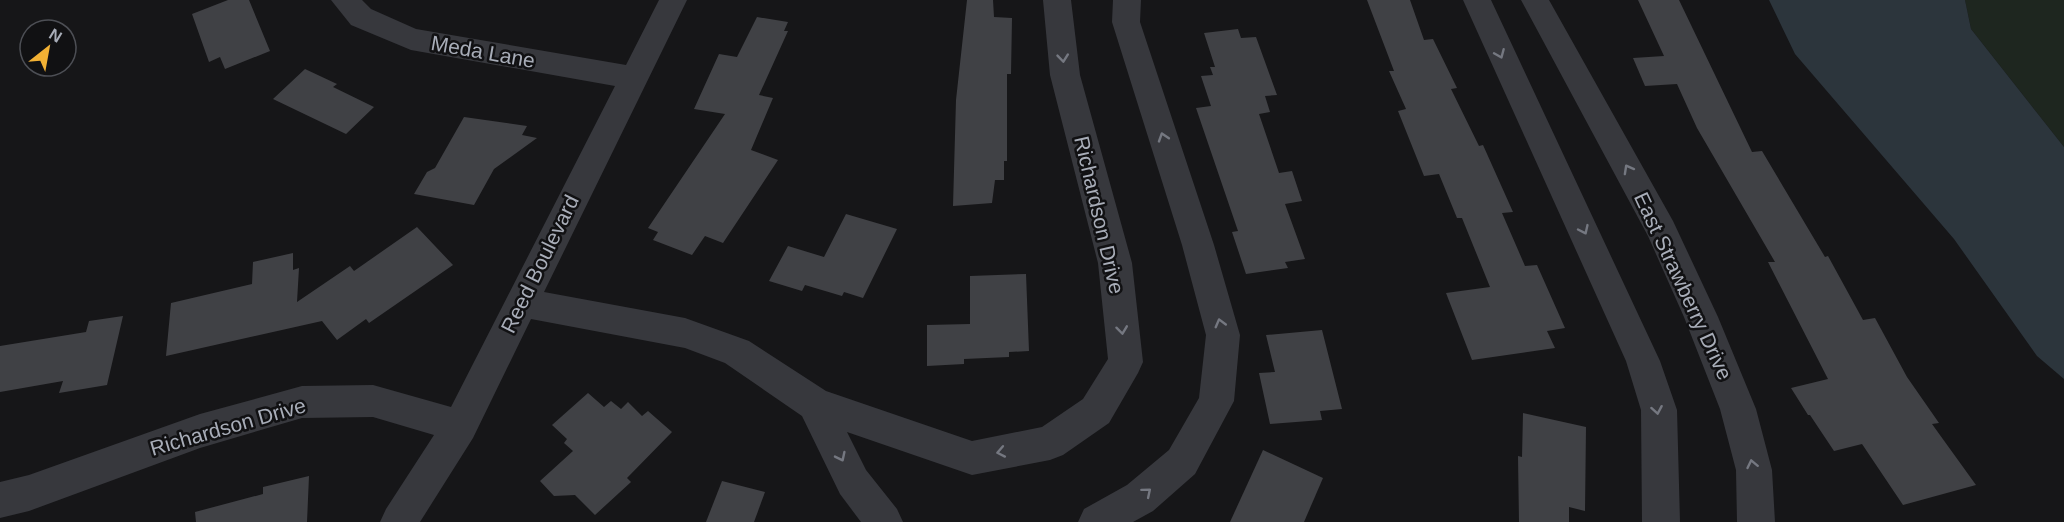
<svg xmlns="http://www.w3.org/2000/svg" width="2064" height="522" font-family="Helvetica,sans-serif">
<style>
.green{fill:#1e261f}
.water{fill:#2c353c}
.building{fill:#404145}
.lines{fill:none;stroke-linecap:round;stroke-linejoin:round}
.minor{fill:#37383d;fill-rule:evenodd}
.oneway{stroke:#757881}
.labels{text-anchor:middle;stroke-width:5;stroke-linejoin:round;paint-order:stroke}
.street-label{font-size:21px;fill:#a8adb8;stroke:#111113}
</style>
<rect width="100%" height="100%" fill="#161618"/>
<polygon class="green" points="1965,0 2064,0 2064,147 1971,29"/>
<polygon class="water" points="1769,0 1965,0 1971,29 2064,147 2064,379 2037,356 1954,239 1795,54"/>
<g class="building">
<polygon points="228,0 249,0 270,51 225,69 220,57 209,62 192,14"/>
<polygon points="967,0 993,0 994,17 1012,18 1011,74 1007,74 1007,161 1004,161 1004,180 995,180 992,203 953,206 956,100"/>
<polygon points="1367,0 1410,0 1424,40 1433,39 1457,88 1451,89 1479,146 1483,145 1513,212 1502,213 1525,266 1537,265 1565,328 1547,331 1555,348 1472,360 1446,293 1490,287 1462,218 1457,218 1439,174 1424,176 1398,111 1406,109 1389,71 1394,71"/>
<polygon points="1638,0 1679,0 1752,152 1762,151 1825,257 1828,256 1863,320 1875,318 1907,377 1939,423 1932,424 1976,485 1903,505 1862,444 1834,451 1810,415 1808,415 1791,388 1828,379 1768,262 1775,262 1697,128 1677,84 1645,86 1633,58 1664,56"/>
<polygon points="757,17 788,22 784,31 788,31 759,95 773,98 751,150 778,160 723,243 705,236 692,255 653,240 658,232 648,228 725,114 694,109 719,54 737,57"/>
<polygon points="1238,29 1241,38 1256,37 1277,95 1265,96 1270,112 1259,114 1279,173 1292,171 1302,201 1285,204 1305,259 1285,262 1288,268 1246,274 1232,232 1238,231 1196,108 1211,106 1201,76 1213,75 1210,67 1215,67 1204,33"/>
<polygon points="305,69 337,84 333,87 374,107 346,134 273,99"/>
<polygon points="464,117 527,126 522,135 537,138 494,169 474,205 414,194 427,172 435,168"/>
<polygon points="846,214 897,229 863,298 844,292 842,296 805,285 802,291 769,281 788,246 824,257"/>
<polygon points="417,227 453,265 369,323 366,319 337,340 322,321 166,356 171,303 252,284 253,262 293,253 293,270 299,268 297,302 350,266 354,271"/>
<polygon points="1026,274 1029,351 1009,352 1009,357 964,359 964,364 927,366 927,325 970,324 970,276"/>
<polygon points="123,316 107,385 59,393 63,381 0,392 0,346 86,332 89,321"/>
<polygon points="1322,330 1342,409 1320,411 1322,420 1270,424 1259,373 1275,372 1266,335"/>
<polygon points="588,393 604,407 611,401 621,409 628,402 642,416 648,411 672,432 627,478 631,482 595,515 575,495 554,496 540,481 573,451 564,443 567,439 552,425"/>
<polygon points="1523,413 1586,427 1585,511 1569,507 1569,522 1519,522 1518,456 1522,457"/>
<polygon points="1263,450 1323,478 1304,522 1230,522"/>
<polygon points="309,476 307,522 196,522 195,512 263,494 263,487"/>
<polygon points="722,481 765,492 754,522 706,522"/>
</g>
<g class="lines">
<g class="minor">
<polygon points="331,0 362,0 371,9 416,29 626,65 659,0 687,0 544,292 685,318 749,341 826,391 972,441 1042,427 1083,399 1108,359 1098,263 1050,75 1043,0 1071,0 1080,75 1132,263 1143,362 1138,373 1109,423 1063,455 1050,460 972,475 847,432 866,470 897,509 903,522 861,522 840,494 802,416 725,363 685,348 531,319 473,438 420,522 380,522 386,509 434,435 373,417 302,418 200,448 29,511 0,518 0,482 29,475 200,414 302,386 373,385 451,407 615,86 411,50 351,25"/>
<polygon points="1113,0 1141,0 1140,22 1214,245 1240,335 1234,401 1195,474 1153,511 1133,522 1078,522 1084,509 1127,485 1169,450 1199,398 1206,335 1182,245 1112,22"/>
<polygon points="1463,0 1491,0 1660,361 1677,410 1680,522 1642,522 1641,410 1626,361"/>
<polygon points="1521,0 1549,0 1673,221 1718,317 1756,409 1772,470 1775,522 1737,522 1736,470 1720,409 1684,317 1648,236"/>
</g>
</g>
<defs><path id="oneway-chevron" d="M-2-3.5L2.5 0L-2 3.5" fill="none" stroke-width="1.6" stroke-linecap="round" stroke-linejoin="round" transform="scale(1.5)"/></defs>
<g class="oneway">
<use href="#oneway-chevron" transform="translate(1500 54) rotate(67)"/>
<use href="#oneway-chevron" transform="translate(1063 58) rotate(84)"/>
<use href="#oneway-chevron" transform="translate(1163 137) rotate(-108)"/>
<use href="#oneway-chevron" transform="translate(1628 169) rotate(-119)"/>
<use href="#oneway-chevron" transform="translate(1584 230) rotate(65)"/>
<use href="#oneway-chevron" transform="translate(1220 323) rotate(-105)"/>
<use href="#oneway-chevron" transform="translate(1122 330) rotate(83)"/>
<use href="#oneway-chevron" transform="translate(1657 410) rotate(80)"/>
<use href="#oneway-chevron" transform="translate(1001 452) rotate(169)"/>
<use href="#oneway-chevron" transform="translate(841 457) rotate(64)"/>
<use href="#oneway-chevron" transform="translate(1752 464) rotate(-102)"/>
<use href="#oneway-chevron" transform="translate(1147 492) rotate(-40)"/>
</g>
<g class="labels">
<g class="street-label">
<text transform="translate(483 52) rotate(10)" y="7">Meda Lane</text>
<text transform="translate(1099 215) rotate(77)" y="7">Richardson Drive</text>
<text transform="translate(540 264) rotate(-64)" y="7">Reed Boulevard</text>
<text transform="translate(1683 286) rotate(65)" y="7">East Strawberry Drive</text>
<text transform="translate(228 427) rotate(-16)" y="7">Richardson Drive</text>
</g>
</g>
<g transform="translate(48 48) rotate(31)"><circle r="28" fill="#111113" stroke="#4d4f55" stroke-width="1.5"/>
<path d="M0-4.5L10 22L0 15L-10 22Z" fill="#f2b134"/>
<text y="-9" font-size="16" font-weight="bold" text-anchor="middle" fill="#a8adb8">N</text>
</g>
</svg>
